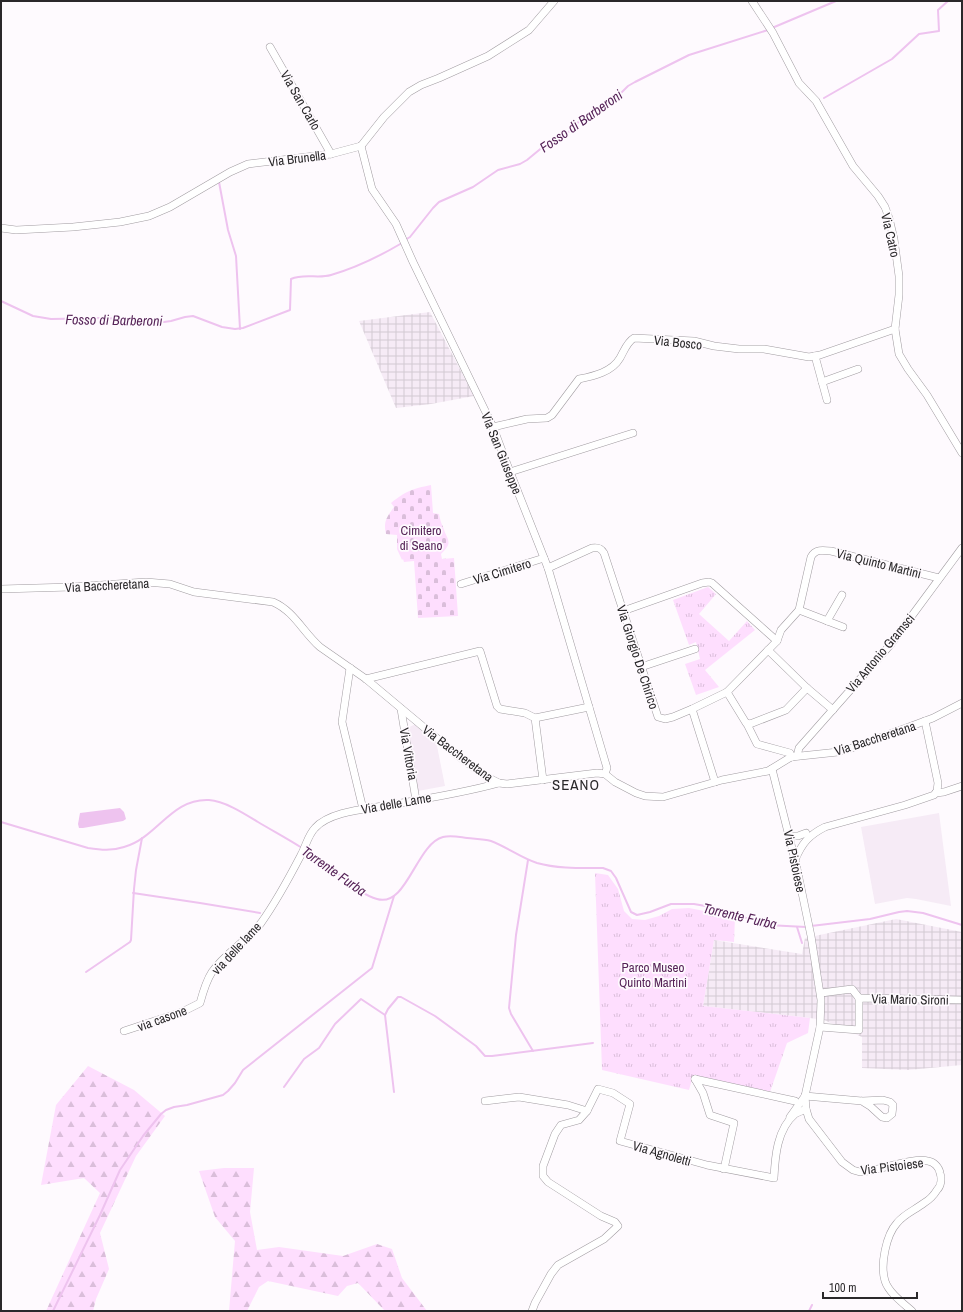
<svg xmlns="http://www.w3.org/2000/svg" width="963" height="1312" font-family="'Archivo Narrow',sans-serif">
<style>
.built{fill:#f6ebf6}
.industrial{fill:url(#industrial-grid)}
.forest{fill:url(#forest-firs)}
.cemetery{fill:url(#cemetery-stones)}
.park{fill:url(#park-tufts)}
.water{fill:#eec3ef}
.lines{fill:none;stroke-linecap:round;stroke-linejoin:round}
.stream{stroke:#eec3ef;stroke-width:2}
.minor-casing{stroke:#a19ca1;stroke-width:8}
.minor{stroke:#fff;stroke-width:7}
.labels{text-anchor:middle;stroke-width:3.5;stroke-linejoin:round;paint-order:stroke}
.street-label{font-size:13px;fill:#2a282a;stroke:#fefafe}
.park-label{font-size:13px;fill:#552257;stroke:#fefafe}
.water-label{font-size:14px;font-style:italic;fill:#562358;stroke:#fefafe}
.quarter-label{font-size:15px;letter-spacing:1px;fill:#2a282a;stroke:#fefafe}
</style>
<defs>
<pattern id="industrial-grid" width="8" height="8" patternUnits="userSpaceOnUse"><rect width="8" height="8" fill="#f6ebf6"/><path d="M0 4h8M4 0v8" fill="none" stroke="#d3cad3"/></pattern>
<pattern id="forest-firs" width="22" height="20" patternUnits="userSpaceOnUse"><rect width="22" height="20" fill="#fedefe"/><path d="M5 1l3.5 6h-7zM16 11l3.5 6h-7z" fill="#dabeda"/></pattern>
<pattern id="cemetery-stones" width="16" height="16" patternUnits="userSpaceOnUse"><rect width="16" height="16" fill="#fedefe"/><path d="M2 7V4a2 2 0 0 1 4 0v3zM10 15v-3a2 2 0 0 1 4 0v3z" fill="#dabeda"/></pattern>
<pattern id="park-tufts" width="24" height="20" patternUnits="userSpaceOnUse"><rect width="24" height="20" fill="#fedefe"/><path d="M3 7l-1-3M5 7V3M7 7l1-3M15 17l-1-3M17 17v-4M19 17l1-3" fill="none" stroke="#dabeda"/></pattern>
</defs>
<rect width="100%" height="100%" fill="#fefafe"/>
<g class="built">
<polygon points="416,724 436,741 445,786 418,791 407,728"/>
<polygon points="939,813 951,906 916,899 907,898 875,904 861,827"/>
</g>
<g class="industrial">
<polygon points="430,312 474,396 431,404 396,408 359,321"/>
<polygon points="896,919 962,932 962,1065 908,1070 862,1068 862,1037 824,1020 810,1018 703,1006 714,940 802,954 805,938"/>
</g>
<g class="forest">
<polygon points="88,1066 134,1090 165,1116 136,1156 100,1233 109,1269 96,1299 93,1311 46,1311 100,1193 84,1178 41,1185 56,1105"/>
<polygon points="224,1168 254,1168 250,1212 257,1250 279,1247 343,1256 377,1244 392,1249 402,1278 427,1311 385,1311 358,1283 347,1286 338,1296 268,1281 259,1287 247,1311 229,1311 235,1241 215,1217 199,1171"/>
</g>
<path class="cemetery" d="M431,485L433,513L439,514C440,519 441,523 443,527C447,540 454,542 441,554L442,559L454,558L458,616L418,618L414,561L404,562L403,559L402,560L397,549V535L386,534C383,521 387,517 394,507L391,503C406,491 412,489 431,485Z"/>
<g class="park">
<polygon points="708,587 716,594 699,614 729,641 747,621 755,630 705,670 719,687 696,695 685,664 700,659 696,642 689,645 673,600"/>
<polygon points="595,873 608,875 618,889 624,911 632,919 645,920 659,916 672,909 689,908 735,917 734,942 714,940 703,1006 810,1018 808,1033 787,1043 770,1092 693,1076 689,1090 602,1070"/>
</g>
<polygon class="water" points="120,808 124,812 126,819 123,821 83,828 79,828 78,824 80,813"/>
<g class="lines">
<g class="stream">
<polyline points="772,28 836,1"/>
<polyline points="824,98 892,59 919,34 939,31 938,10 948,1"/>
<polyline points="219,182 228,230 236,256 240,329"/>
<polyline points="405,240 410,237 433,208 439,202 473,187 498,170 520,164 527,160 550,141 570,131 585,115 612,102 628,86 635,82 689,55 768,30"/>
<path d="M1,301L33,316L51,319L106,318L164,322L171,321L185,317L193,316L222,327L235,329L243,328L290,310L291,279C304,273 318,279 331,275C355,268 380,256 402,243"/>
<path d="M1,822L88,848C101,850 112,851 124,847C157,838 171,798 209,800C225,801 245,814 258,822C273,831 288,839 302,848C314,856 325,865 337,873C349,882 362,895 377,899C407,908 416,844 443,837C451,835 459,837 467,838C475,839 483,839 491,841C507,847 521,858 537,863C558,869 582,868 603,868L611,871L616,878L631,912L637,915L650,912L671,904H694L717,908L767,925L806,927"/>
<polyline points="528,860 516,935 509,1008 511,1014 533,1051"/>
<polyline points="133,893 200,903 260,913"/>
<polyline points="811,926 870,919 899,912 907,911 923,913 962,925"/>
<polyline points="797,927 802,943"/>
<polyline points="86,972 130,942 131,940 134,889 136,870 142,838"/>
<polyline points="284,1087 304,1059 319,1048 335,1024 361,999 385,1015"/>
<polyline points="394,1092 385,1015 388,1009 398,997 401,997 435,1016 476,1046 485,1056 492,1056 593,1043"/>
<polyline points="53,1311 100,1215 120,1170 143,1136 161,1114 166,1110 174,1107 187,1105 223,1095 228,1091 235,1083 243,1070 372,968 394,896"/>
<polyline points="809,1311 812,1305"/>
</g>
<defs>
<g id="minor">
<polyline points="752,1 773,33 799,83 816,101 853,166 878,196 885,207 889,218 894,239 899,276 899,295 895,329 899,354 908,369 927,395 962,453"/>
<polyline points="270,47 331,154"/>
<polyline points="361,146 372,189 396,224 413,262 493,427 510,472 548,568 607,768 605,774"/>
<polyline points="1,228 16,230 73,227 120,222 149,216 170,207 230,172 248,164 331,154 361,146 384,117 409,92 421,85 439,78 488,56 529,30 554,1"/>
<polyline points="815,356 827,400"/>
<polyline points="822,382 858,369"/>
<path d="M493,427L527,419L547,418L552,415L579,379C594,376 612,372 620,358C624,351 627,342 634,338L694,341L714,346L739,349H764L809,357L820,355L895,329"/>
<polyline points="510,472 633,433"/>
<path d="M548,568L592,548C598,547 601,548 604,553L658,717L665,719L673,717L692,709L727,692L777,641L712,583L709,582L702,583L623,611"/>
<polyline points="461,584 544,558"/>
<path d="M1,589L71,587L146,582L170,584L194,592L273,602C294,611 303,632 320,647L366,679L457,755L485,776L499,783L507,784L597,773L605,774L615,782L636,793L645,796L663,797L722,780L768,771L791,757L838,752L849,749L933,718L962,703"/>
<polyline points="799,610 843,627"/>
<polyline points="827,621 842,595"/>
<path d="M777,641L781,630L799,610L811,557C815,549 823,550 831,551L939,578"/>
<polyline points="768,650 807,688 833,710"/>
<polyline points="641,667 695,649"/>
<polyline points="350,668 342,722 363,809"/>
<polyline points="366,679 480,651 497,706 500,709 525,713 535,718 543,780"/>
<polyline points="727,692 746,723 750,724 786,710 807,688"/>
<polyline points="401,709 416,800"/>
<polyline points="692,709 715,782"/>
<polyline points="535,718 589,707"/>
<polyline points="747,724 757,744 790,753 792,757"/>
<polyline points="797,756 799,748 891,644 962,548"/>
<path d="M772,769L796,864L811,936L821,1000L820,1027L805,1096L806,1109L809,1119L842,1162L853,1170L860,1172L868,1171C882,1169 916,1157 928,1161C934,1162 939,1167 940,1173C942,1179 941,1186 937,1190C934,1195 929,1200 924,1203C915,1210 904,1214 897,1223C886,1235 880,1265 885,1281C889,1293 903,1303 912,1311"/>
<polyline points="936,793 944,792 962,786"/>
<polyline points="790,836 798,836 806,833"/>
<path d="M795,860C802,843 809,835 825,827L905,805L934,795L937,791L938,783L925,721"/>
<polyline points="821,993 852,989 859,998"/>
<polyline points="820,1027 859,1030 859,998 962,1000"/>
<path d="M124,1031L182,1012L200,1003C203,992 206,981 212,972C225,953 247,941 261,923C276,902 289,878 301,855C306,846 308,835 315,828C330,811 368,809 389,805C425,799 463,793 499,783"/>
<polyline points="695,1079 703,1093 710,1115 734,1123 724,1169"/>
<polyline points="695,1079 795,1101"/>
<polyline points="805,1096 862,1101 883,1100 890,1102 893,1105 892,1114 887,1118 882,1117 870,1106 862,1101"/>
<path d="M485,1101L519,1097L568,1105L587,1111L598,1089L613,1093L630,1104L620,1141L707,1165L774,1178C775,1157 777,1129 795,1114C798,1112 802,1111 806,1109"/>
<polyline points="790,1117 805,1096"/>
<polyline points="532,1311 535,1303 551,1274 558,1265 604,1239 618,1226 615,1222 601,1216 548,1182 543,1176 543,1166 555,1134 561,1125 579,1120 587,1111"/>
</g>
</defs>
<use href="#minor" class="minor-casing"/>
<use href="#minor" class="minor"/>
</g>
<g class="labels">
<g class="street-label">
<text transform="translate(301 100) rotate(60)" y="5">Via San Carlo</text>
<text transform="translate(297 158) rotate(-7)" y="5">Via Brunella</text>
<text transform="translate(891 235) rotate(77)" y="5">Via Catro</text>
<text transform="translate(678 342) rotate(6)" y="5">Via Bosco</text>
<text transform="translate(502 453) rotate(68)" y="5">Via San Giuseppe</text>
<text transform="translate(879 563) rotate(14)" y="5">Via Quinto Martini</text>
<text transform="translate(502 571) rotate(-17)" y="5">Via Cimitero</text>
<text transform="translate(107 585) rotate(-3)" y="5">Via Baccheretana</text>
<text transform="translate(880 653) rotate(-50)" y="5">Via Antonio Gramsci</text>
<text transform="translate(638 657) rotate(72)" y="5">Via Giorgio De Chirico</text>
<text transform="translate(875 738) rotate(-18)" y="5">Via Baccheretana</text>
<text transform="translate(458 753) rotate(37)" y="5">Via Baccheretana</text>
<text transform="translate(409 754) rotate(80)" y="5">Via Vittoria</text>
<text transform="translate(396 803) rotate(-10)" y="5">Via delle Lame</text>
<text transform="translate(795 861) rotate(78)" y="5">Via Pistoiese</text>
<text transform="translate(236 948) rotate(-47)" y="5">via delle lame</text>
<text transform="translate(910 999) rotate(1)" y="5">Via Mario Sironi</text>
<text transform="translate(162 1018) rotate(-20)" y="5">via casone</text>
<text transform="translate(662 1153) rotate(16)" y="5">Via Agnoletti</text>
<text transform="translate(892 1166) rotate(-7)" y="5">Via Pistoiese</text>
</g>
<g class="park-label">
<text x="421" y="535">Cimitero<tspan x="421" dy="15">di Seano</tspan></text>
<text x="653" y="972">Parco Museo<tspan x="653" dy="15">Quinto Martini</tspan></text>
</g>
<g class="water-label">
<text transform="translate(581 121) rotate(-35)" y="5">Fosso di Barberoni</text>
<text transform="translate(114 320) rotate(1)" y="5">Fosso di Barberoni</text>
<text transform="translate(334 871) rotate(35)" y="5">Torrente Furba</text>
<text transform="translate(740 916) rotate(13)" y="5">Torrente Furba</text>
</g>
<g class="quarter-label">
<text x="576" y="790">SEANO</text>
</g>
</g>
<rect width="963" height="1312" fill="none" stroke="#2a282a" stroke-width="4"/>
<path d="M823 1292v6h94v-6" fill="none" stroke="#2a282a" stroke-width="2"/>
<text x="829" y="1292" font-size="12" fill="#2a282a" stroke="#fefafe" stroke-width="3" paint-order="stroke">100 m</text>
</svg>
